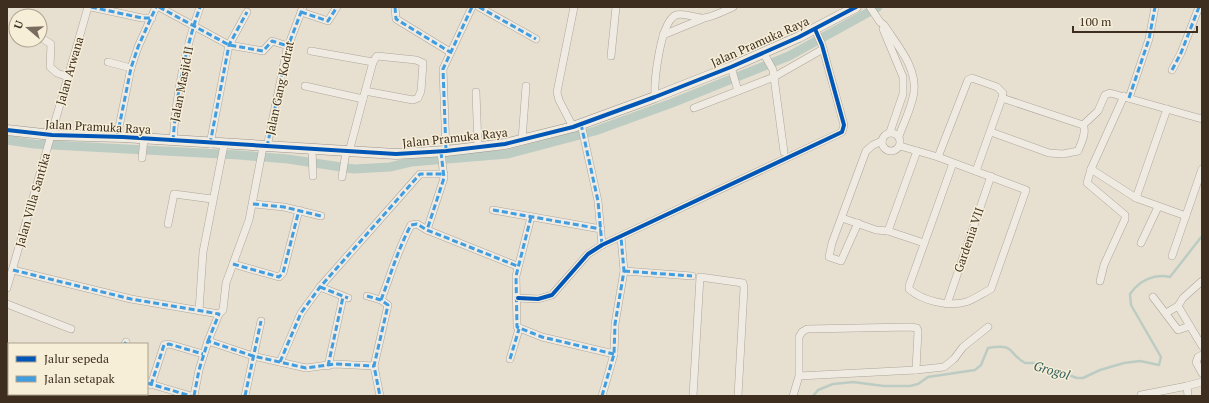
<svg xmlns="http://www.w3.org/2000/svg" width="1209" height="403" font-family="'PT Serif',serif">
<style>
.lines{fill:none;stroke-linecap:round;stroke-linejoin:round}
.stream{stroke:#bcccc2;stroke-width:2.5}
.canal{stroke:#bcccc2;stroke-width:9}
.street-casing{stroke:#ada599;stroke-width:8}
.secondary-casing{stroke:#9c958a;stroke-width:11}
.street{stroke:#efebe3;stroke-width:7}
.secondary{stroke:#efebe3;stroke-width:10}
.quiet{stroke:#3f9de0;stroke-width:3;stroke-dasharray:6 3;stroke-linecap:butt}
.cycleway-casing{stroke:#f7eed8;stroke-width:6}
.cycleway{stroke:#0057b8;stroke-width:4}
.labels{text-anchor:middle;stroke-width:3;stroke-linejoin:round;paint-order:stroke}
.street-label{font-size:12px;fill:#3d2e20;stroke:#f7eed8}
.water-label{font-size:13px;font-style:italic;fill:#2f5d5a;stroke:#f7eed8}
</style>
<rect width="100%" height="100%" fill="#e7e0d1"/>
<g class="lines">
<path class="stream" d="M813,396L818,390L833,384L853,382L884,386H910L918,384L928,377L975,370L981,365L988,348C1016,343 1007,353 1025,363H1036L1077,378H1083L1100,370L1124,363L1140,361L1159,365L1161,357L1131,305L1130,294C1139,281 1154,273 1170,277L1202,236"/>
<polyline class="canal" points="7,140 34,144 239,155 288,159 354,169 390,167 411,162 508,154 595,131 672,103 789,56 878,7"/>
<defs>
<g id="street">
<polyline points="91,7 142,18 152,18"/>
<polyline points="159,7 229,45 263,51 272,41 288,46"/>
<polyline points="395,7 396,19 450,52"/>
<polyline points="479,7 536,39"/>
<path d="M870,7L880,22L884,25C897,45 917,67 914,92C912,107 904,122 899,136"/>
<polyline points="301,12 328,21 337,7"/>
<polyline points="883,29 903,77 903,94 890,132"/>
<polyline points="663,35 702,19"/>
<polyline points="40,37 51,44 50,67 57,73 68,77"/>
<polyline points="311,51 373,62"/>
<polyline points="763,52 773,70 784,152"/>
<polyline points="611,56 616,7"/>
<polyline points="108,62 131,68"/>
<polyline points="731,67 738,91"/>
<polyline points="1172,70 1181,53 1199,7"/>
<polyline points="305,86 363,99"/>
<polyline points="476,92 478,147"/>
<path d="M655,97C654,81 660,22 676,15C684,12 696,19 704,18C713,17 724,11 733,7"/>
<polyline points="1129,98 1149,39 1155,7"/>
<polyline points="694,108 774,77 823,49"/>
<polyline points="581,124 598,201 602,245"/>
<polyline points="1083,125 1098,111 1105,95 1110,93 1202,119"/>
<polyline points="573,127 559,100 557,92 574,7"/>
<path d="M991,132L1049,153L1063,154L1078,151C1081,144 1087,132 1083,125L1002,98"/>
<circle cx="891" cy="142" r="9"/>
<polyline points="117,137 131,68 138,47 156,7"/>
<polyline points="522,140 526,86"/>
<path d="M173,141C176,97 185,49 200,7"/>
<polyline points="210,144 229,45 247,12"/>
<path d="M900,146L938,157L1026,190L991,289C983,293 975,299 966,302C948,307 923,301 909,289V286L953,163"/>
<polyline points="267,147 287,49 303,7"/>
<polyline points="312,150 313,176"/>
<polyline points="446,151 443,69 472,7"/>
<polyline points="349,152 363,99 373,62 377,56 416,60 423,63 421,91 418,98 413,100 365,91"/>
<polyline points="441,152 444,178 427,230 517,266"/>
<polyline points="938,157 968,80 972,78 997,87 1003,93 1002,98 976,171"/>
<polyline points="142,158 144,139"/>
<polyline points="1091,169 1136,198 1186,216"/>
<polyline points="342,177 346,152"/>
<polyline points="1136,198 1167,109"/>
<polyline points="253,204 284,207 321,216"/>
<polyline points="493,210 601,229"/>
<polyline points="531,217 516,276 517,327 542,337 614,354"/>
<polyline points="842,218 876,230 888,231 917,151"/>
<polyline points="858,223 841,261 829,257 832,243 866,151 873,145 882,141"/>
<polyline points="168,224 174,194 212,199"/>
<polyline points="888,231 924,243"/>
<polyline points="1141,243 1158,207"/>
<polyline points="1172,256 1202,169"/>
<polyline points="233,264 279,277 283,273 299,210"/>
<polyline points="13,270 131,299 219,314"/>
<polyline points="624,271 692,276"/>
<polyline points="1100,281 1104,265 1125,219 1125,215 1087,183 1091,169 1124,96"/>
<polyline points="320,287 348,298"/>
<polyline points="7,288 88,7"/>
<polyline points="367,296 381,300 388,305 374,366 380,396"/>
<polyline points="1153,297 1178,330 1190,326"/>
<polyline points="518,298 538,299 552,295 588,254 602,245 842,132 844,125 822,45 815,29"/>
<path d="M381,300C391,274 398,249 411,225L417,224L427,230"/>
<polyline points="7,304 71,329"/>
<polyline points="947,304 991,176"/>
<polyline points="1178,306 1202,346"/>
<polyline points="199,311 203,252 224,145"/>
<polyline points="1166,313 1178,306 1183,298 1202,281"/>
<polyline points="208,341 219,314 223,310 226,283 249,220 263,147"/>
<polyline points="125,344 126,342"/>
<polyline points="1202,355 1198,357 1196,362 1202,373"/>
<polyline points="510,359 519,329"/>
<polyline points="280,362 301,313 320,287 420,174 444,174"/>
<polyline points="328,366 343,297"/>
<polyline points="916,370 944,367 954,359 963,347 988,327"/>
<polyline points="147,383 191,396"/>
<polyline points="151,385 164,345 169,344 203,354"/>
<polyline points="7,390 9,391"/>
<polyline points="21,394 28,396"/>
<polyline points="1141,395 1187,386"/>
<polyline points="109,396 110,394"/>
<polyline points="194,396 199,370 208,341 253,356 306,368 335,364 374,366"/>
<polyline points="245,396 261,321"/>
<polyline points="602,396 614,354 615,324 624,271 621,237"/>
<polyline points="693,396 700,277 743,283 744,288 738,396"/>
<polyline points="793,396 799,376 799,337 802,332 807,329 910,327 917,328 918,331 916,370 799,376"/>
<polyline points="1188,396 1187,386 1202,382"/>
</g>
<polyline id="secondary" points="7,130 52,135 123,137 396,154 446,151 505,144 573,127 655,97 731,67 799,37 856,7"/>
</defs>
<use href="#street" class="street-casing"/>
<use href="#secondary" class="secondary-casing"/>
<use href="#street" class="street"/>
<use href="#secondary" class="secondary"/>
<g class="quiet">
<polyline points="91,7 142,18 152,18"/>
<polyline points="159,7 229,45 263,51 272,41 288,46"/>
<polyline points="395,7 396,19 450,52"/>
<polyline points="479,7 536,39"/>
<polyline points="301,12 328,21 337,7"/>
<polyline points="1172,70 1181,53 1199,7"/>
<polyline points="1129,98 1149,39 1155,7"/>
<polyline points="581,124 598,201 602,245 600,246"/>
<polyline points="117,137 131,68 138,47 156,7"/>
<path d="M173,141C176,97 185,49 200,7"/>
<polyline points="210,144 229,45 247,12"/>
<polyline points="267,147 287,49 303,7"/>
<polyline points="446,151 443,69 472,7"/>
<polyline points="441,152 444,178 427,230 517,266"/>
<polyline points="253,204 284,207 321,216"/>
<polyline points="493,210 601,229"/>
<polyline points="531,217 516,276 517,327 542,337 614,354"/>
<polyline points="233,264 279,277 283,273 299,210"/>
<polyline points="13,270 131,299 219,314 208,341"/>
<polyline points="624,271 692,276"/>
<polyline points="320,287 348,298"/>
<polyline points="367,296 381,300 388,305 374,366 380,396"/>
<path d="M381,300C391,274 398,249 411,225L417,224L427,230"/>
<polyline points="125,344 126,342"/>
<polyline points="510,359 519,329"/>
<polyline points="280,362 301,313 320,287 420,174 444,174"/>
<polyline points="328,366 343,297"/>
<polyline points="147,383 191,396"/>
<polyline points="151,385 164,345 169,344 203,354"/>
<polyline points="7,390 9,391"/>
<polyline points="21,394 28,396"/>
<polyline points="109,396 110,394"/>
<polyline points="194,396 199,370 208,341 253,356 306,368 335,364 374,366"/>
<polyline points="245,396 261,321"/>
<polyline points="602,396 614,354 615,324 624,271 621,237"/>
</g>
<defs>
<g id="cycleway">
<polyline points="7,130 52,135 123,137 396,154 446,151 505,144 573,127 655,97 731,67 799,37 856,7"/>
<polyline points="518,298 538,299 552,295 588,254 602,245 842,132 844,125 822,45 815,29"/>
</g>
</defs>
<use href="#cycleway" class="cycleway-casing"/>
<use href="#cycleway" class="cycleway"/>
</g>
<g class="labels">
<g class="street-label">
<text transform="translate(760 42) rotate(-24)" y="4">Jalan Pramuka Raya</text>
<text transform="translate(70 71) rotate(-74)" y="4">Jalan Arwana</text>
<text transform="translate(182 84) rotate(-79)" y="4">Jalan Masjid II</text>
<text transform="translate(280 88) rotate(-78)" y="4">Jalan Gang Kodrat</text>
<text transform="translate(98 127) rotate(3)" y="4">Jalan Pramuka Raya</text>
<text transform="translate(455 138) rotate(-6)" y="4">Jalan Pramuka Raya</text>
<text transform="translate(33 200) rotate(-74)" y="4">Jalan Villa Santika</text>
<text transform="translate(969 240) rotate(-71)" y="4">Gardenia VII</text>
</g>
<g class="water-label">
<text transform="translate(1052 370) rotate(16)" y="5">Grogol</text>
</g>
</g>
<rect width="1209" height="403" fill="none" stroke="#3d2e20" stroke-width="16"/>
<rect x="8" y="343" width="140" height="52" fill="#f7eed8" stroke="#ada18e"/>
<rect x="16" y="356" width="20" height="6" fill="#0057b8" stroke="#ada18e"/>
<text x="44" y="363" font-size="12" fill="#3d2e20">Jalur sepeda</text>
<rect x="16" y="376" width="20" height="6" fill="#3f9de0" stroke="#ada18e"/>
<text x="44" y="383" font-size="12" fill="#3d2e20">Jalan setapak</text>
<g transform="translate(28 28) rotate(289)"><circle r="19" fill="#f7eed8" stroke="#ada18e"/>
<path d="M0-3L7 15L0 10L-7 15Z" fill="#786c5e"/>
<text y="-6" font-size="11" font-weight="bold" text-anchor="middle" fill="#3d2e20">U</text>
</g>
<path d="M1073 26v6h124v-6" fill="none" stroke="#3d2e20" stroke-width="2"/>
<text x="1079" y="26" font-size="12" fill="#3d2e20" stroke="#f7eed8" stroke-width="3" paint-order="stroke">100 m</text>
</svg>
